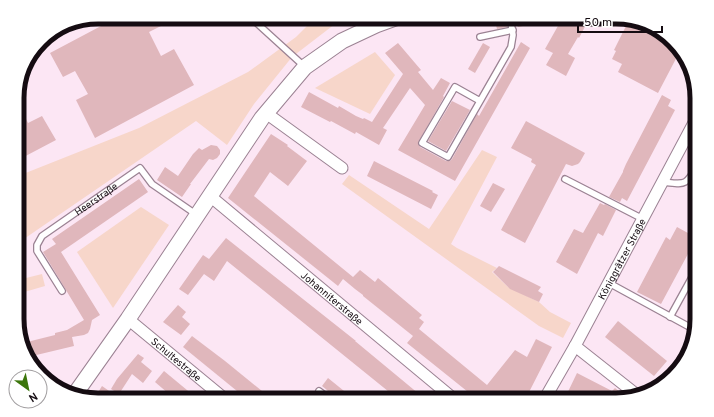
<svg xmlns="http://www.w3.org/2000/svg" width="714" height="417" font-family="Overpass,sans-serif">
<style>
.green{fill:#f7d6ca}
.building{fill:#e0b7bc}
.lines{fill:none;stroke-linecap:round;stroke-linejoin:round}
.lane-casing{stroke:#9b8293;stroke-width:8}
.street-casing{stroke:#9b8293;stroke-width:13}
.secondary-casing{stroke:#9b8293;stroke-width:17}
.lane{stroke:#fff;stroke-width:5.5}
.street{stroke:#fff;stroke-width:11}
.secondary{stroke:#fff;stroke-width:15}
.labels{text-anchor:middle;stroke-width:3.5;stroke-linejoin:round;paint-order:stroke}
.street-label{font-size:10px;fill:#150c12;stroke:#fff}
.rim{fill:none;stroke:#150c12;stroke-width:5}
</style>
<rect width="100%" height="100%" fill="#fce6f4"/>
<g class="green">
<polygon points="316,17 350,17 335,24 292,57 254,104 227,145 196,121 18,243 18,176 139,128 248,72 296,37"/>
<polygon points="375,52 395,75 370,114 315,88"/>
<polygon points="482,150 497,157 451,244 457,248 497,268 492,272 508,287 539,302 550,312 571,323 563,338 539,326 342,184 349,175 429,229"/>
<polygon points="141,207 169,225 113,308 77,252"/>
<polygon points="42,274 45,286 21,293 18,280"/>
</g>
<g class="building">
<polygon points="118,17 156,17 161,26 149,32 161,56 174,49 194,85 95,138 76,100 88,94 75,71 63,77 50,53"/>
<polygon points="494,17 506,17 507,27 497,29"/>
<polygon points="514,17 546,17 547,21 518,27 517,25 516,25"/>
<polygon points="563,17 590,17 579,38 578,37 568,54 575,58 566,76 546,65 553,53 545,49"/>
<polygon points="629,20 657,28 680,51 658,93 618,72 622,64 612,59 616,51 614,50"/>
<polygon points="521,42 530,48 455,181 398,150 425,105 410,88 383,128 387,130 379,145 356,132 355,134 331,121 330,122 301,107 309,92 338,108 339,106 356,116 363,119 364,118 372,122 403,74 385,53 398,43 421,70 418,72 433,90 441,78 450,83 443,96 444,97 418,143 420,147 446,161 450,161 452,159 477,114 479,116"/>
<polygon points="483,43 490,47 475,73 468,69"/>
<polygon points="662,95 671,100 668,106 675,110 627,201 622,198 620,202 609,197 623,172 623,171 626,164"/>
<polygon points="452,101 470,110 446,151 428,141"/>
<polygon points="18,103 28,123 42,116 56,140 18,160"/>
<polygon points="526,121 585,153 580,162 578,164 572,166 566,164 525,243 501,230 536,165 531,162 532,159 511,148"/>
<polygon points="271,134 288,145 287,146 307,161 288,186 270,172 254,196 353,277 360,270 375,282 378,278 422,315 419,318 424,322 419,329 487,385 515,350 527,357 536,339 552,347 525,400 478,400 407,343 413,336 363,296 363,295 355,289 343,279 338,286 228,198"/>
<polygon points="211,145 217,146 220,150 220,154 217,158 213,160 209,159 190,184 191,184 182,197 157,180 165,167 178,176 193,154 199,148 202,150"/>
<polygon points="374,161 433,191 432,192 438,195 431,209 367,176"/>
<polygon points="139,179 148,192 61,252 100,315 92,320 90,329 88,333 84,335 72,337 74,346 28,357 23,343 55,335 55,333 67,330 84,320 43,252 56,244 52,239"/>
<polygon points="493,183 505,189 491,212 480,206"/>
<polygon points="600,203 604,205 605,204 616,210 603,236 598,233 577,274 556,262 574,229 583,233"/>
<polygon points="677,227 697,238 697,256 689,252 661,304 637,292 666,237 670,240"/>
<polygon points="226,238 356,341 355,341 419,394 414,400 399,400 227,261 214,281 204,274 188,295 179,289 203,255 209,259"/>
<polygon points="499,266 541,287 538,291 543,294 539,302 510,289 493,272"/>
<polygon points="178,305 186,312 182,317 190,324 181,335 163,322"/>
<polygon points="618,321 667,361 654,376 605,337"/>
<polygon points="192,336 225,361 273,400 248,400 183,347"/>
<polygon points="138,354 144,358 141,362 152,371 143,383 132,374 119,394 111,389 117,379"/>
<polygon points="164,371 199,400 176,400 155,382"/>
<polygon points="577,373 612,391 615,388 627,398 621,400 593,400 589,398 588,400 564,400"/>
<polygon points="328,378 349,395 345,400 339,400 322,386"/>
<polygon points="102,386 122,400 98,400 94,399"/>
</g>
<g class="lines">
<defs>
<g id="lane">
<polyline points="250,17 305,67"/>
<polyline points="480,37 513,30"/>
<polyline points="480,101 455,87 422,143 448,157 511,47 513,35 510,17"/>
<polyline points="565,179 643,219"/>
<path d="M662,182C685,184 685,187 697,166"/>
<polyline points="609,283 695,330"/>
<path id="s1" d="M62,291L37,251V245L42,236L140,168L152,184L197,215"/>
<polyline points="670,317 697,268"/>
<polyline points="319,391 331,400"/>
</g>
<g id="street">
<polyline points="266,113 342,168"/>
<path id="s2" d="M210,196L455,400"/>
<path id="s3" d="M128,319L226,400"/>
<polyline points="575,346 637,395"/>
<path id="s4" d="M544,400L575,346L697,117"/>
</g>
<polyline id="secondary" points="75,394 128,319 262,118 305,67 342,41 376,25 398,17"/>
</defs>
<use href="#lane" class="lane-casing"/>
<use href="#street" class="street-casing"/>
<use href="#secondary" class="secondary-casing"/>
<use href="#lane" class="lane"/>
<use href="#street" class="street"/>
<use href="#secondary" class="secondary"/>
</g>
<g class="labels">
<g class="street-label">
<text dy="4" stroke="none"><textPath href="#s1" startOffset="129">Heerstraße</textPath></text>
<text dy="4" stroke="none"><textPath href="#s4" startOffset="161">Königgrätzer Straße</textPath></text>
<text dy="4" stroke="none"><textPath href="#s2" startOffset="159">Johanniterstraße</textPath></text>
<text dy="4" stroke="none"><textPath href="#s3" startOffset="63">Schultestraße</textPath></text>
</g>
</g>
<path d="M0 0H714V417H0ZM98 24H616A74 74 0 0 1 690 98V319A74 74 0 0 1 616 393H98A74 74 0 0 1 24 319V98A74 74 0 0 1 98 24Z" fill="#fff" fill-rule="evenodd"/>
<path class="rim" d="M98 24H616A74 74 0 0 1 690 98V319A74 74 0 0 1 616 393H98A74 74 0 0 1 24 319V98A74 74 0 0 1 98 24Z"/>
<g transform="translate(28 389) rotate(147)"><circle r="19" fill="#ffffff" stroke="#a19ea0"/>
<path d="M0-3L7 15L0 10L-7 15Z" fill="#3c760c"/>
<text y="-6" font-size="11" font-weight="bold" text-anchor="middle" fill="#150c12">N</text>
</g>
<path d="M578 26v6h84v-6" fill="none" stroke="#150c12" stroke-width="2"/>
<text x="584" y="26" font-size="12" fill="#150c12" stroke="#ffffff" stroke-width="3" paint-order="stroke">50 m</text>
</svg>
